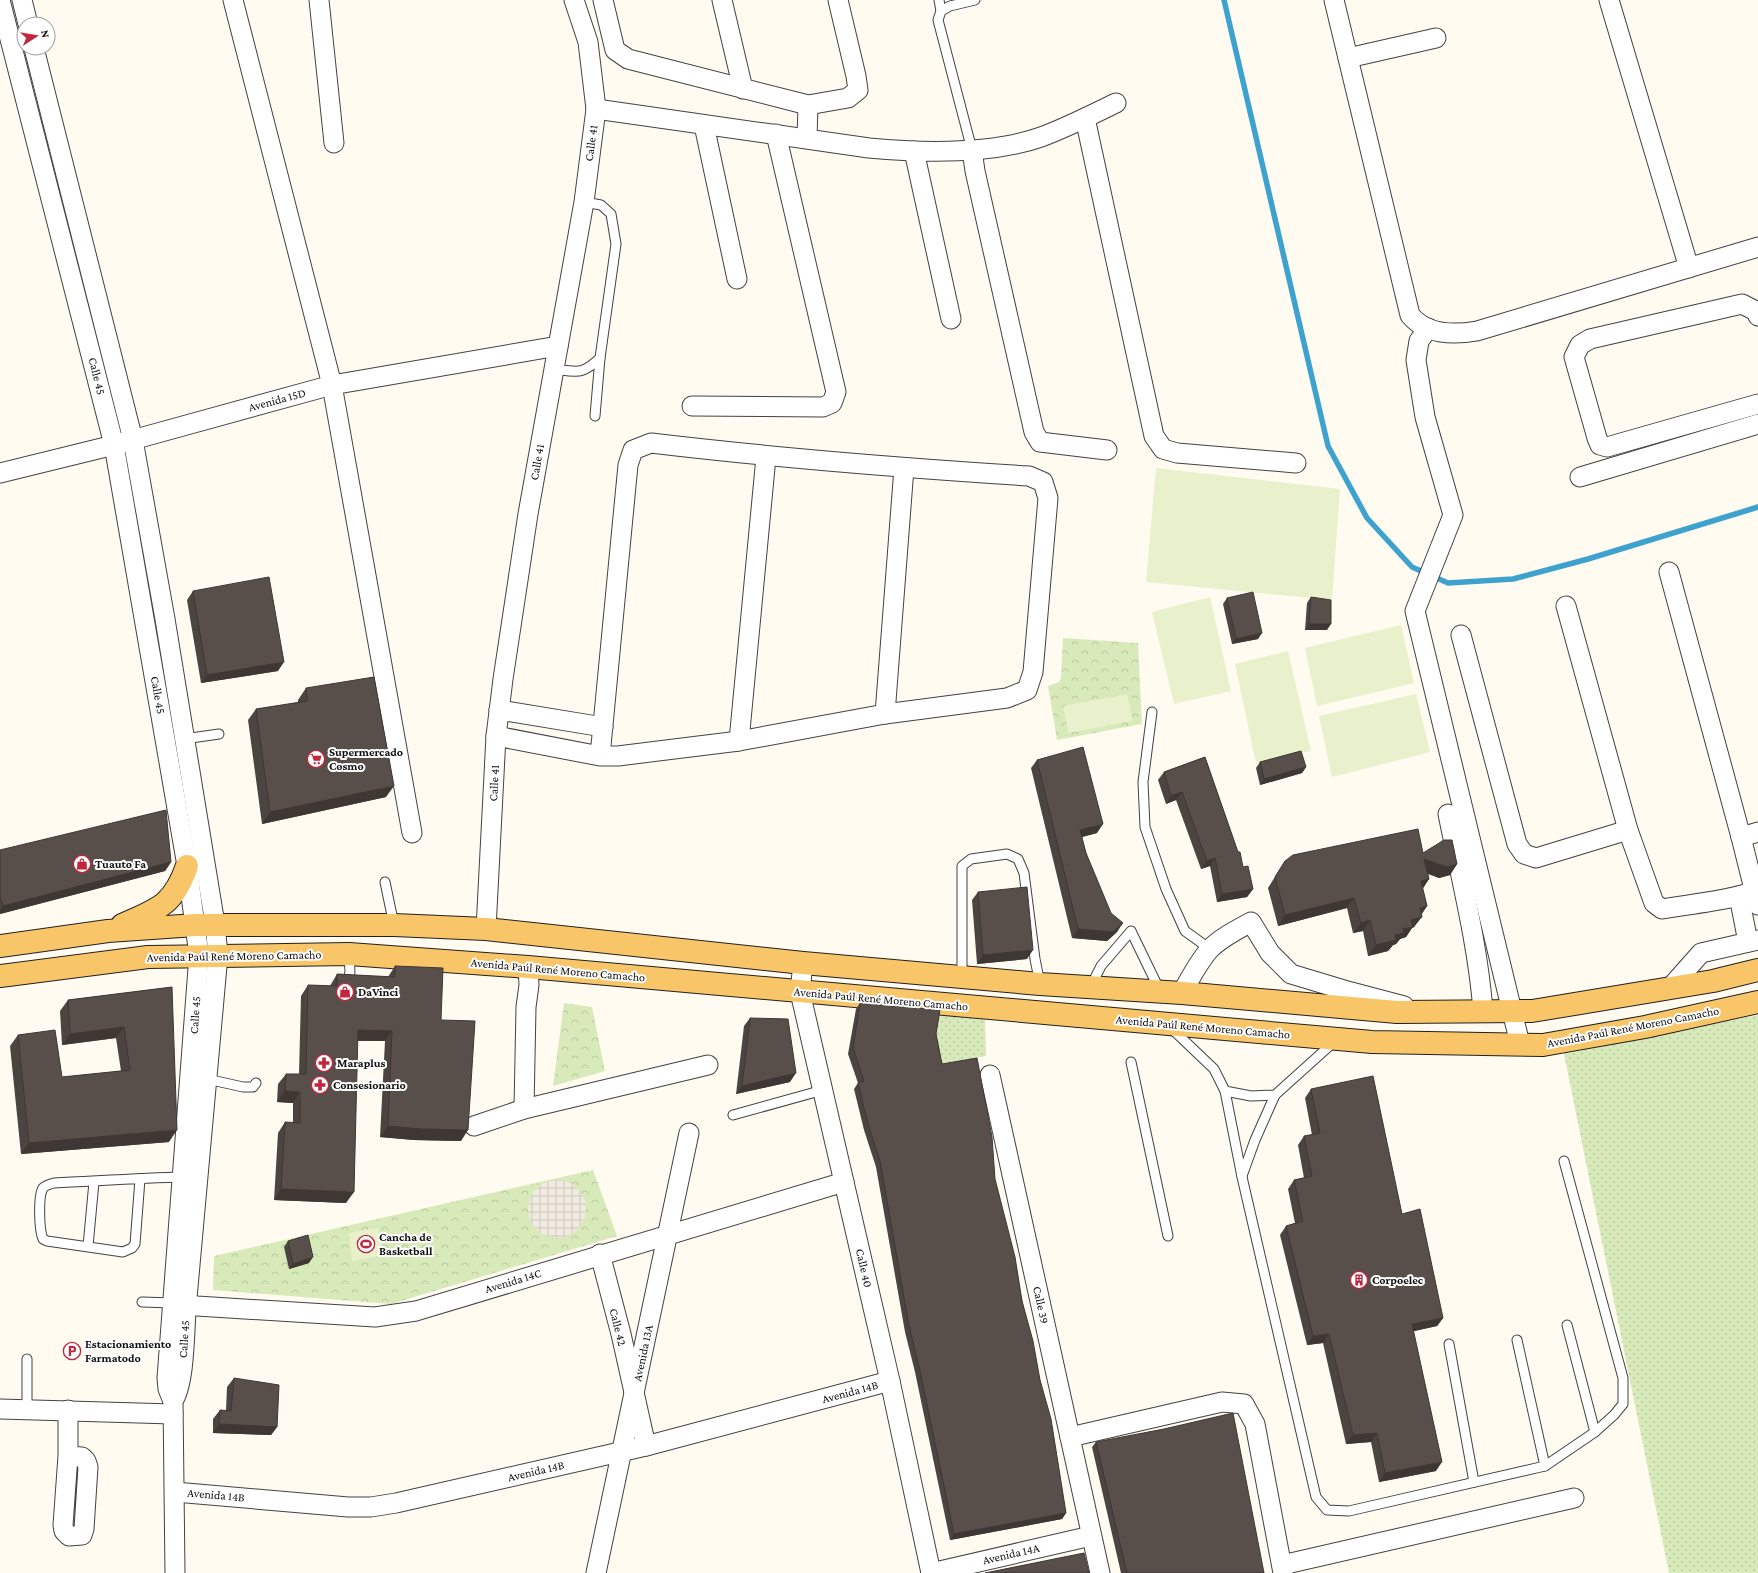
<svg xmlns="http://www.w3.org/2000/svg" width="1758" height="1573" font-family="'Crimson Pro',serif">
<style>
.grass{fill:url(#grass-dots)}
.park{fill:url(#park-crowns)}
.pitch{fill:#e8f1cc}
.plaza{fill:url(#plaza-grid)}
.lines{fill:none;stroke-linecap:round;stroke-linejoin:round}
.stream{stroke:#3da3ce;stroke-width:5.5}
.lane-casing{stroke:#424242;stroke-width:11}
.street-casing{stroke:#424242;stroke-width:21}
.primary-casing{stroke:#202020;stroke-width:24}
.lane{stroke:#fff;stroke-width:9}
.street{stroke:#fff;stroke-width:19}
.primary{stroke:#f8c668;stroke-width:22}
.wall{fill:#4c4440}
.shaded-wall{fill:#3e3734}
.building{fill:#584f4b;stroke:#3e3734}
.labels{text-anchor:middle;stroke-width:4;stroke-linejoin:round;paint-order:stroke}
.street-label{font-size:12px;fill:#0f0f0f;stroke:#fff}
.poi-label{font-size:12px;font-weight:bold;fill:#0f0f0f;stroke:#fff;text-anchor:start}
</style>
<defs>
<pattern id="grass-dots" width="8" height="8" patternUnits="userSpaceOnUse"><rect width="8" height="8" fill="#d8eaba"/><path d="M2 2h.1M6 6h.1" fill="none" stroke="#b8c89f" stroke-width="1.8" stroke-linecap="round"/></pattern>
<pattern id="park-crowns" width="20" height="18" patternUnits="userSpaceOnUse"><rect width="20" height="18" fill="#d8eaba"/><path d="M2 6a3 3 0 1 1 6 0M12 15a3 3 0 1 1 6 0" fill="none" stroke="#b8c89f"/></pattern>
<pattern id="plaza-grid" width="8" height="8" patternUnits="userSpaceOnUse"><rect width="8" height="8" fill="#f0eae0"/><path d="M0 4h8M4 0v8" fill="none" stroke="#cdc8bf"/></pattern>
</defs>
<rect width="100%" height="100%" fill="#fffbf1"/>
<g class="grass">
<polygon points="937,1015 985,1018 986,1056 939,1065 933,1044"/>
<polygon points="1758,1015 1758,1573 1669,1573 1564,1054"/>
</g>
<g class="park">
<polygon points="1063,638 1138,643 1142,724 1057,740 1048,686 1059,682 1061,678"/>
<polygon points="564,1003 592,1007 605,1071 553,1086"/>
<polygon points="593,1170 617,1236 391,1304 213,1290 214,1256"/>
</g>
<g class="pitch">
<polygon points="1156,468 1340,489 1332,600 1146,582"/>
<polygon points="1210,597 1231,691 1174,704 1152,612"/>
<polygon points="1401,625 1414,683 1317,706 1305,648"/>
<polygon points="1288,651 1311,751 1256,763 1235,664"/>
<polygon points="1127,694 1133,721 1068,733 1063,706"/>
<polygon points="1416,694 1430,752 1332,777 1319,716"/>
<polygon points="378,1228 383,1255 352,1261 349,1233"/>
</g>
<circle class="plaza" cx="557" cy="1209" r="29"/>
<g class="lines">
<polyline class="stream" points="1224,0 1328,446 1367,518 1412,567 1448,583 1513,579 1588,559 1758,507"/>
<defs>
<g id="lane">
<polyline points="939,0 941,11"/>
<polyline points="972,150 938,20 941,11 950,6 975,0"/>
<polyline points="584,202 601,205 611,214 616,244 600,358 595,416"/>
<path d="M554,369C578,372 582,375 600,358"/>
<polyline points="1152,712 1143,782 1145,827 1166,889 1185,931 1210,949"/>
<polyline points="184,739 219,734"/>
<polyline points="385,882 394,925"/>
<polyline points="962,976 962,866 971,859 1007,854 1018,859 1024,873 1035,959 1040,984"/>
<polyline points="348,981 350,972 349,954"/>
<polyline points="1091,986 1101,966 1131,931 1160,991"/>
<polyline points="1171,1028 1214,1069 1225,1091 1251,1096 1275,1095 1335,1041"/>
<polyline points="1131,1062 1168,1236"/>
<polyline points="207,1079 243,1087 253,1087 256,1083"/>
<polyline points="1225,1091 1242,1177 1316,1497 1327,1510 1349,1511 1545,1466 1595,1432 1614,1415 1623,1404 1623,1378 1564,1161"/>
<polyline points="733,1115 823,1090"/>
<polyline points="1242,1176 1255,1140 1275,1095"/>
<path d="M140,1179L135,1244L132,1248L123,1252L47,1241L43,1239C39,1230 38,1196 43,1188C46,1185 50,1184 54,1183C97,1181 140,1178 183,1177"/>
<polyline points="88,1246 94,1182"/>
<polyline points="142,1302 173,1303"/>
<polyline points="1567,1325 1595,1432"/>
<polyline points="1517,1340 1545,1466"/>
<polyline points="1449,1344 1474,1482"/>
<polyline points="27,1409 27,1359"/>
</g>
<g id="street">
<polyline points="0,0 114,445 187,866 199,955 167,1378 168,1389 173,1401"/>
<polyline points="22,0 28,24"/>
<polyline points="233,0 332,385 412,833"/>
<polyline points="319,0 334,143"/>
<polyline points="603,0 615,50 628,59 808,105 848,98 858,90 856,76 838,0"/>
<polyline points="722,0 743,89"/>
<path d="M1334,0L1410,315C1426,335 1454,335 1477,331L1758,247"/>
<polyline points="1609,0 1689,268"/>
<path d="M34,48L133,440L165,619L215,924L218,955C208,1069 197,1183 187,1298C184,1324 186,1381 173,1401L175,1573"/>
<polyline points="1348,58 1436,38"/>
<path d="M596,109L869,148C923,153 990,155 1041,137C1066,128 1091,115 1116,103"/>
<polyline points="1085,118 1154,436 1163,449 1177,453 1296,463"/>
<polyline points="704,125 737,279"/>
<polyline points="807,138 808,105"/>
<polyline points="972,150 975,171 1034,432 1040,442 1107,450"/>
<polyline points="914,151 951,319"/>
<polyline points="1758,316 1756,311 1742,304 1590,339 1580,345 1574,357 1597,438 1600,445 1607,447 1758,404"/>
<polyline points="1428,328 1419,341 1416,360 1425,417 1453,515 1415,611 1520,1044"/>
<polyline points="692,406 823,407 832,403 836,392 776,134"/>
<polyline points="0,473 114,445 332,385 558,346"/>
<polyline points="1580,477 1758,424"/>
<polyline points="1669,572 1741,837 1758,905"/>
<path d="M1566,606L1628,830L1654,903L1662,909C1681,905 1747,899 1758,888"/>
<polyline points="1461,635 1517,844 1524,854 1536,858 1628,830"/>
<polyline points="499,710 603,727"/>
<polyline points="885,714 904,468"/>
<path d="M496,736L600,756H618L739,741L885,714L1007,698L1027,690L1033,672L1048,498L1043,482L1029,476C903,468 777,458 651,443L633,450L628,465L600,756"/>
<polyline points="739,741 766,457"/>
<path d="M1448,814C1461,879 1478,945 1483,1011"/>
<polyline points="1741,837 1758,832"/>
<polyline points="1739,896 1748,942"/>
<polyline points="486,929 496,736 503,679 528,514 584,202 596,109 588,42 574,0"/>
<polyline points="803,963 800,992 890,1381 931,1573"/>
<polyline points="1670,988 1701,953 1758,940"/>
<path d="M1182,993C1190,978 1198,963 1209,950C1220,938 1237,930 1251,922L1270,953L1291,974L1351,992L1404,1006"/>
<polyline points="990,1075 1100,1573"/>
<polyline points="524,1109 526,1007 529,985 528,967"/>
<polyline points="474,1126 524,1109 708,1065"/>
<polyline points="600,1254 621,1334 646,1446"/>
<polyline points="173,1303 197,1306 375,1317 416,1311 844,1182"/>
<polyline points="0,1409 173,1414"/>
<polyline points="1070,1437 1222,1402 1244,1404 1255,1424 1283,1573"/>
<polyline points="68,1456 82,1457 86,1461 88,1467 84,1529 82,1535 69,1536 64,1531 63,1525 68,1456 68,1410"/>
<polyline points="175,1492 348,1507 371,1507 396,1503 646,1446 890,1381"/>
<polyline points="1282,1565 1574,1498"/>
<polyline points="596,1573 689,1133"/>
<polyline points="931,1573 1091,1536"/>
</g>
<g id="primary">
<path d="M122,925C158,909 173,906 187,866"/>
<polyline points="0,946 108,931 196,925 394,925 486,929 803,963 1040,984 1182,993 1397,1012 1532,1011 1713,981 1758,970"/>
<polyline points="0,976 148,957 349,954 528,967 1372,1042 1543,1045 1645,1027 1758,1002"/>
</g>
</defs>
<use href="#lane" class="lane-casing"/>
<use href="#street" class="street-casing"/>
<use href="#primary" class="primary-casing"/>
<use href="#lane" class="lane"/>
<use href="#street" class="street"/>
<use href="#primary" class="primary"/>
</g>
<g class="wall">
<polygon points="193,591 278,671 201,683 187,600"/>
<polygon points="1311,597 1327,630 1305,630 1307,603"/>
<polygon points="1227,598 1258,639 1232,644 1223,604"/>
<polygon points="306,688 386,797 262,824 248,720 256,709 298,703 298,700"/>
<polygon points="1205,757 1243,867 1253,889 1247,897 1217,902 1210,866 1201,869 1176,800 1166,804 1158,780 1164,772"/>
<polygon points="1037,760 1097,833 1082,837 1086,853 1117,932 1107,941 1072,938 1031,768"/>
<polygon points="1260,762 1306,767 1302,773 1260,785 1256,768"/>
<polygon points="0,850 171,862 165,871 0,914"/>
<polygon points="1423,853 1457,864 1450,875 1439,878 1428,873 1429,879 1422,888 1427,906 1421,914 1414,927 1412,928 1406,937 1400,939 1396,944 1393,945 1388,951 1368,956 1363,931 1353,933 1347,908 1278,926 1268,888 1285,861"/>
<polygon points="978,892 1027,959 977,964 972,900"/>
<polygon points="395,966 441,1020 461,1141 414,1140 380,1137 385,1041 357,1041 346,1203 274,1200 278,1133 285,1122 293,1123 293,1103 277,1102 278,1084 286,1074 299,1074 301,996 308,985 330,986 337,974 388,977"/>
<polygon points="172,987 169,1142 21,1154 10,1046 18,1035 62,1077 121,1071 116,1038 62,1045 60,1011 68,1000"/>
<polygon points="860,1003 936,1034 942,1064 995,1179 1040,1380 1066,1513 1062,1519 950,1540 915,1372 905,1332 876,1167 864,1130 854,1089 858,1083 848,1054 856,1009"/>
<polygon points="750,1018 790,1082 736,1094 744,1026"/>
<polygon points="1311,1089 1402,1214 1443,1318 1437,1326 1413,1331 1436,1471 1379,1482 1371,1442 1346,1444 1323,1343 1307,1345 1280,1235 1286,1226 1295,1223 1288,1189 1294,1180 1304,1178 1298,1145 1304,1136 1312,1135 1305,1098"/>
<polygon points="288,1241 309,1263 289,1269 284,1247"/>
<polygon points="234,1378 277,1427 271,1435 213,1433 213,1419 220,1410 226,1410 227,1387"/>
<polygon points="1096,1442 1264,1573 1121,1573 1092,1447"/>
</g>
<g class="shaded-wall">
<polygon points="1309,624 1331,624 1327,630 1305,630"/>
<polygon points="1262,633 1258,639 1232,644 1236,639"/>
<polygon points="284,662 278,671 201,683 207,675"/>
<polygon points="1306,767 1302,773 1260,785 1264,779"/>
<polygon points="394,786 386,797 262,824 270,812"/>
<polygon points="1182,792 1176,800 1166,804 1171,796"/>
<polygon points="1103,824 1097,833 1074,839 1080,830"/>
<polygon points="1215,858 1210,866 1201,869 1207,861"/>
<polygon points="1424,859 1457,864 1450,875 1439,878 1417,870"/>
<polygon points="171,862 165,871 0,914 0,910 3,906"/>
<polygon points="1429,879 1422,890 1421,881"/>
<polygon points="1253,889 1247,897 1217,902 1222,894"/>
<polygon points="1354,898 1347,908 1278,926 1285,915"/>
<polygon points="1427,906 1420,917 1420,908"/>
<polygon points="1422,917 1414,927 1412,928 1406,937 1400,939 1396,944 1393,945 1388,951 1368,956 1376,945 1395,935 1403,929 1411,920"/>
<polygon points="1370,920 1363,931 1353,933 1361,923"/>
<polygon points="1123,923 1117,932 1107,941 1072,938 1078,929"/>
<polygon points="1033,950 1027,959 977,964 983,955"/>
<polygon points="124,1027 116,1038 62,1045 70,1034"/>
<polygon points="358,1030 392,1031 385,1041 350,1040"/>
<polygon points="796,1073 790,1082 736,1094 742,1086"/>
<polygon points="285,1091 300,1092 293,1103 277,1102"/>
<polygon points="388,1126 468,1130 461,1141 414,1140 380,1137"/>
<polygon points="177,1130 169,1142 21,1154 29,1143"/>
<polygon points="281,1189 354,1192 346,1203 274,1200"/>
<polygon points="313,1257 309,1263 289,1269 293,1264"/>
<polygon points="1443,1318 1437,1326 1406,1333 1412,1324"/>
<polygon points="1329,1334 1323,1343 1307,1345 1313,1336"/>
<polygon points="219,1424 277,1427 271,1435 213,1433"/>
<polygon points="1377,1433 1371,1442 1346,1444 1353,1435"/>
<polygon points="1442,1462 1436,1471 1379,1482 1385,1473"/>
<polygon points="1066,1513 1062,1519 950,1540 954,1534"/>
</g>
<g class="building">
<polygon points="269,577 284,662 207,675 193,591"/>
<polygon points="1253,592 1262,633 1236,639 1227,598"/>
<polygon points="1311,597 1331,600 1331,624 1309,624"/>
<polygon points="374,677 394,786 270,812 256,709 307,701 306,688"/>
<polygon points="1083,747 1103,824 1080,830 1086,853 1111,913 1123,923 1113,932 1078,929 1037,760"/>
<polygon points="1301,751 1306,767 1264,779 1260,762"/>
<polygon points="1205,757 1238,852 1240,852 1243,867 1248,866 1253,889 1222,894 1215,858 1207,861 1182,792 1171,796 1164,772"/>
<polygon points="166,810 171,862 3,906 0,896 0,850"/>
<polygon points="1418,829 1423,853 1444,840 1452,840 1457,864 1447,867 1424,859 1429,879 1421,881 1427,906 1420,908 1422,917 1411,920 1413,927 1403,929 1404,933 1395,935 1396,940 1376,945 1370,920 1361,923 1354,898 1285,915 1275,877 1285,861 1293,855"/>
<polygon points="1027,887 1033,950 983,955 978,892"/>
<polygon points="395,966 443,968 441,1020 475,1021 468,1130 421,1129 388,1126 392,1031 358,1030 354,1192 281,1189 285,1122 300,1123 300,1092 285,1091 286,1074 306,1074 308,985 337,986 337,974 395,977"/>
<polygon points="172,987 177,1130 29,1143 18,1035 55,1030 62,1077 130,1070 124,1027 70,1034 68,1000"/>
<polygon points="860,1003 940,1010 936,1034 942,1064 977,1058 992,1137 995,1179 1015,1257 1022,1301 1033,1341 1040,1380 1051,1419 1066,1513 954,1534 919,1366 909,1326 880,1161 868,1124 858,1083 864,1081 853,1048"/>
<polygon points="750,1018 788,1019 796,1073 742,1086"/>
<polygon points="1373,1076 1402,1214 1420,1209 1443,1318 1412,1324 1442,1462 1385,1473 1377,1433 1353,1435 1329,1334 1313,1336 1286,1226 1303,1221 1294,1180 1312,1176 1304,1136 1320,1133 1311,1089"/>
<polygon points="308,1235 313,1257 293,1264 288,1241"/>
<polygon points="234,1378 279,1385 277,1427 219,1424 220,1410 231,1411"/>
<polygon points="1233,1413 1264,1573 1127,1573 1096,1442 1164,1429"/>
<polygon points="1084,1553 1089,1573 985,1573"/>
</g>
<defs>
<symbol id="supermarket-ring" viewBox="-11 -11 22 22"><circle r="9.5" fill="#fff" stroke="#c1263d" stroke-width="1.5"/><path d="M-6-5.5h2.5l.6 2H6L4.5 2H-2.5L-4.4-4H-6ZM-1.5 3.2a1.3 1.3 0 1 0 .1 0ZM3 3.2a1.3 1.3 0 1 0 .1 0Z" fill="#c1263d"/></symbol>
<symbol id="shop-ring" viewBox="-11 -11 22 22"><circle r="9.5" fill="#fff" stroke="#c1263d" stroke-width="1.5"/><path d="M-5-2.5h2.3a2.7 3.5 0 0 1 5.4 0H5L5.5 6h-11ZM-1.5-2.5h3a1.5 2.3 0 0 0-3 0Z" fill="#c1263d"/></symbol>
<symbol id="pharmacy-ring" viewBox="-11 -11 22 22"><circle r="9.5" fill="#fff" stroke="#c1263d" stroke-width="1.5"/><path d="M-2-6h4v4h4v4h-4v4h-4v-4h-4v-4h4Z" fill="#c1263d"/></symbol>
<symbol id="stadium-ring" viewBox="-11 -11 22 22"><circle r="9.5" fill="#fff" stroke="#c1263d" stroke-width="1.5"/><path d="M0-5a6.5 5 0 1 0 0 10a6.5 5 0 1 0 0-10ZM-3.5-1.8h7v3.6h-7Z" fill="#c1263d"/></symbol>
<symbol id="building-ring" viewBox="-11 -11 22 22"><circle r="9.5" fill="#fff" stroke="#c1263d" stroke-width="1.5"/><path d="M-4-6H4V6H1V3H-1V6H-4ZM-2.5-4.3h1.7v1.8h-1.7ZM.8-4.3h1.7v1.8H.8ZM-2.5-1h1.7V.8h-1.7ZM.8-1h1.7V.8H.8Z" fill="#c1263d"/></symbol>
<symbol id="parking-ring" viewBox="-11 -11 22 22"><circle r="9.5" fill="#fff" stroke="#c1263d" stroke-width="1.5"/><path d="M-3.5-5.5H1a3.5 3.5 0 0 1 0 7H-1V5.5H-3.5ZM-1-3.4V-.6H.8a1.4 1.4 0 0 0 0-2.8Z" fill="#c1263d"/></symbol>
</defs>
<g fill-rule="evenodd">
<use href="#supermarket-ring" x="306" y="749" width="20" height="20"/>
<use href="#shop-ring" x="72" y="854" width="20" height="20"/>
<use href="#shop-ring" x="335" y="982" width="20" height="20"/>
<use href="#pharmacy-ring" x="314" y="1053" width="20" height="20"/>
<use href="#pharmacy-ring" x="310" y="1075" width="20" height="20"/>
<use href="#stadium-ring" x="356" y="1234" width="20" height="20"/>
<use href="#building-ring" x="1349" y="1270" width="20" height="20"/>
<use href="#parking-ring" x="62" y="1341" width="20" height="20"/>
</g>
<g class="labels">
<g class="street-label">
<text transform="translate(591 143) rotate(-82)" y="4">Calle 41</text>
<text transform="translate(97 376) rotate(76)" y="4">Calle 45</text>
<text transform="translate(277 400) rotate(-15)" y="4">Avenida 15D</text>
<text transform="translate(537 462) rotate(-80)" y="4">Calle 41</text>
<text transform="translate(158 695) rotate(80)" y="4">Calle 45</text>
<text transform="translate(494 783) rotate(-87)" y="4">Calle 41</text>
<text transform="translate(234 956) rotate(-1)" y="4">Avenida Paúl René Moreno Camacho</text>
<text transform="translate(558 970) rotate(5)" y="4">Avenida Paúl René Moreno Camacho</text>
<text transform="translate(881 999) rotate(5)" y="4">Avenida Paúl René Moreno Camacho</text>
<text transform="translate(195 1015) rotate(-86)" y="4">Calle 45</text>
<text transform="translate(1203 1027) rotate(5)" y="4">Avenida Paúl René Moreno Camacho</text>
<text transform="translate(1633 1027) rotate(-11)" y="4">Avenida Paúl René Moreno Camacho</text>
<text transform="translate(864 1268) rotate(77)" y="4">Calle 40</text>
<text transform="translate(513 1281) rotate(-17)" y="4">Avenida 14C</text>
<text transform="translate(1041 1305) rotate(78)" y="4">Calle 39</text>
<text transform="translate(618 1327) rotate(76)" y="4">Calle 42</text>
<text transform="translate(184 1339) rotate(-86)" y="4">Calle 45</text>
<text transform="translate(643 1353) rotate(-78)" y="4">Avenida 13A</text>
<text transform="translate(850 1392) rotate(-15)" y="4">Avenida 14B</text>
<text transform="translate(536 1471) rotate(-13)" y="4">Avenida 14B</text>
<text transform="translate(216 1495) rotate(5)" y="4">Avenida 14B</text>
<text transform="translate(1011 1554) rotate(-13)" y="4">Avenida 14A</text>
</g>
<g class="poi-label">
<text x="329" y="756">Supermercado<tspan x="329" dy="14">Cosmo</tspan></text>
<text x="95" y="868">Tuauto Fa</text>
<text x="358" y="996">DaVinci</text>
<text x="337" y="1067">Maraplus</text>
<text x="333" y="1089">Consesionario</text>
<text x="379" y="1241">Cancha de<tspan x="379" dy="14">Basketball</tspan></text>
<text x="1372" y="1284">Corpoelec</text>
<text x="85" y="1348">Estacionamiento<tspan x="85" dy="14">Farmatodo</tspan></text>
</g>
</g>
<g transform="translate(36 36) rotate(78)"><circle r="19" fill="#ffffff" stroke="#9f9f9f"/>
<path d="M0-3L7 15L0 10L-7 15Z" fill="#c1263d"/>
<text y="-6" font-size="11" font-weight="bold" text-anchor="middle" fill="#0f0f0f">N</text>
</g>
</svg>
